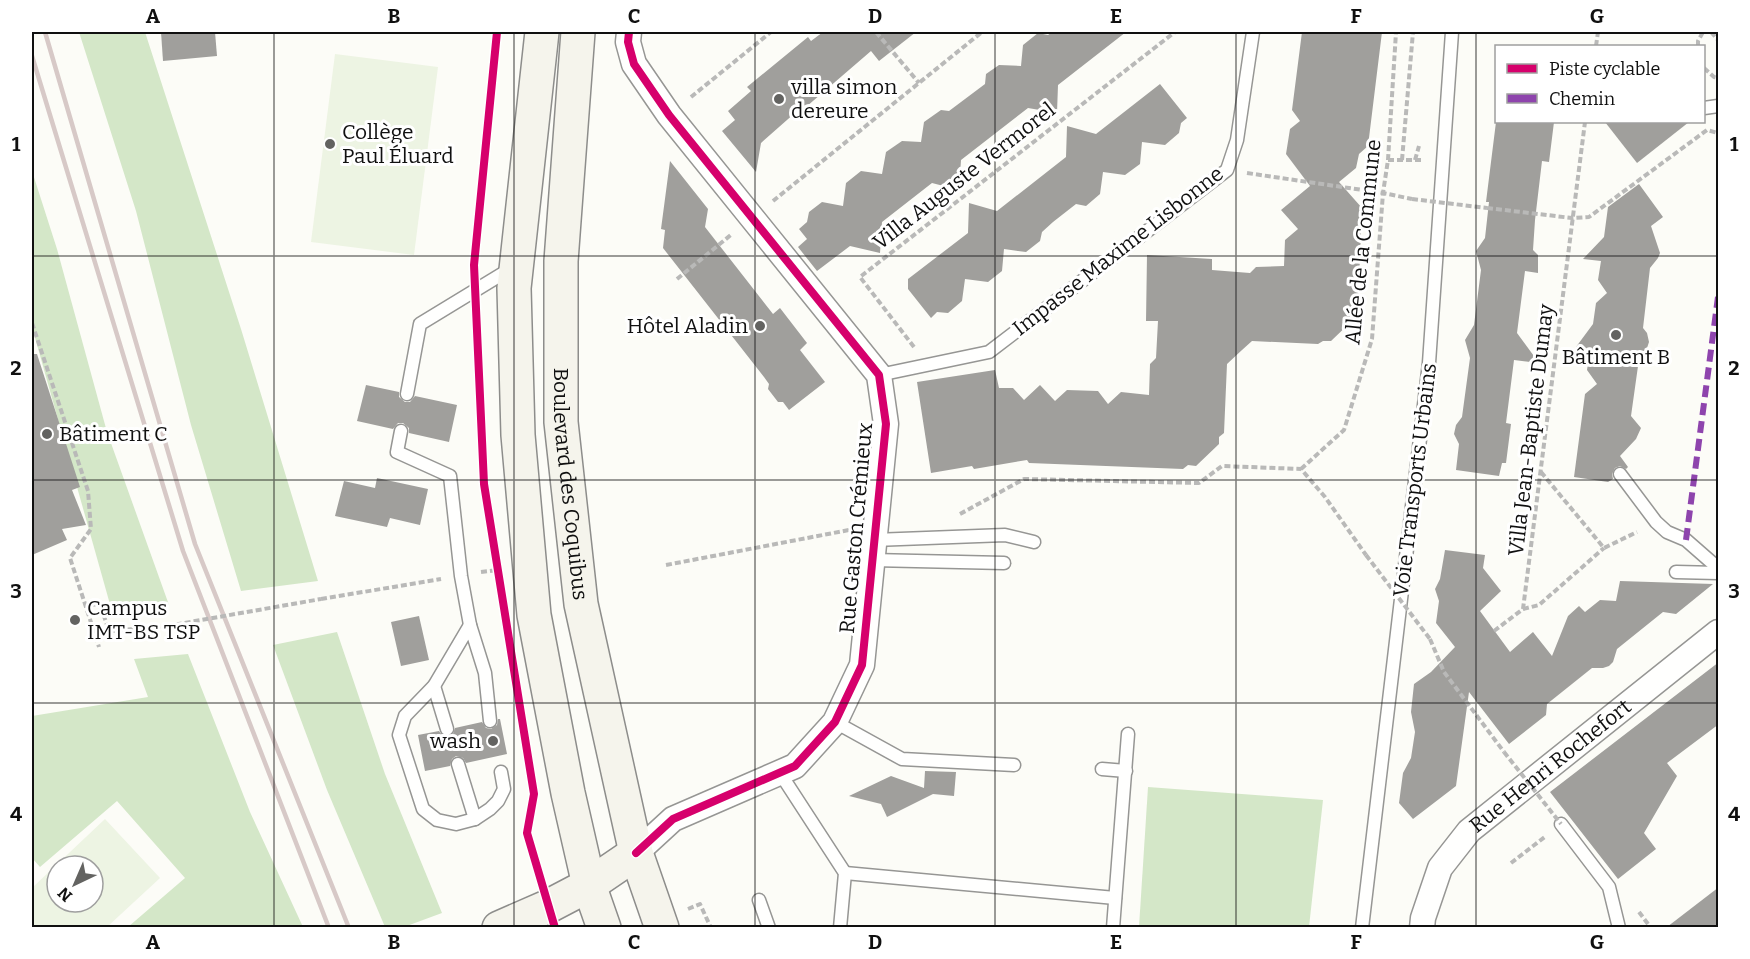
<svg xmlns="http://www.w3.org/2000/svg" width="1750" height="959" font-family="Bitter,serif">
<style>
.forest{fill:#d4e7c8}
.pitch{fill:#edf4e3;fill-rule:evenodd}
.building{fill:#a09f9c}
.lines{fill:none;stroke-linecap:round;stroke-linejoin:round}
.lane-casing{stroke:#969694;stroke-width:15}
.street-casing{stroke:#969694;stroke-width:27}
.secondary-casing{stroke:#8d8d8b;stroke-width:36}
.path{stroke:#b9b9b8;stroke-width:4;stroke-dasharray:6 3;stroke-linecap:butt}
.lane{stroke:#fffffe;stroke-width:12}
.street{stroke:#fffffe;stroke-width:24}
.secondary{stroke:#f5f4ec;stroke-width:33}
.rail{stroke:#d7c9c7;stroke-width:4.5}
.path-bridge{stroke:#b9b9b8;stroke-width:4;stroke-dasharray:6 3;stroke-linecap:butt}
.quiet{stroke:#8e44ad;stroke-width:6;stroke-dasharray:12 6;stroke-linecap:butt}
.cycleway-casing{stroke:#fff;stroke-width:11}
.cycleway{stroke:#d6006c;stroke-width:8}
.grid{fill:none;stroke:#101010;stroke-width:1.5;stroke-opacity:0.55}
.poi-dot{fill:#636361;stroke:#fff;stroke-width:2}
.labels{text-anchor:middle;stroke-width:6;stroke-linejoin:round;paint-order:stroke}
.poi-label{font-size:21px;fill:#101010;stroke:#fff;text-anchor:start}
.street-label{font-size:21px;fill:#101010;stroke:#fff}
.neatline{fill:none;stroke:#101010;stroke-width:2}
.grid-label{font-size:20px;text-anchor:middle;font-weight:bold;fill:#101010}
</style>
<rect width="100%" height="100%" fill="#fcfcf7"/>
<g class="forest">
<polygon points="79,32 145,32 241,329 318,581 241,591 191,425 136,211"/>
<polygon points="32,171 57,249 107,432 169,605 113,615 32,327"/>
<polygon points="337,632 385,774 442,913 404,927 385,927 327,790 273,645"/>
<polygon points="188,654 250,812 303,927 128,927 185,878 117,801 40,867 32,858 32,716 148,697 134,659"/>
<polygon points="1148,787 1323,800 1309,927 1139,927"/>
</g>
<g class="pitch">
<polygon points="335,54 438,67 414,255 311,242"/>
<path d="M105,819L160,878L107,927H32V888ZM57,866H93V902H57Z"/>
</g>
<g class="building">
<polygon points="161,32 215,32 217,56 163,61"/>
<polygon points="823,32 916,32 879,61 871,51 806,107 804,105 761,143 756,172 722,131 735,120 728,111 751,91 747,87 808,37 811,41"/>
<polygon points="1052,32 1126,32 1058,85 1057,113 1028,108 961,160 959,190 932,183 882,222 880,253 850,246 817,271 798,247 807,239 799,229 807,222 809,212 822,202 843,206 846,183 861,171 882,174 886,152 902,141 921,142 924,122 941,110 949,111 985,84 986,74 999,65 1021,66 1023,45 1038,33 1048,35"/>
<polygon points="1302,32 1382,32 1368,146 1359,154 1356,168 1339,182 1362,208 1358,306 1354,311 1354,319 1331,341 1323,341 1318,344 1252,341 1242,350 1227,364 1224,433 1219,437 1219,444 1196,466 1188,465 1183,469 1029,463 1027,460 974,469 972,466 931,473 917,382 995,370 999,388 1013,388 1024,400 1040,385 1055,401 1067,390 1098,391 1108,404 1121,392 1149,395 1150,364 1156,358 1158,321 1146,321 1147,255 1212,259 1212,270 1250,273 1256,267 1284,266 1285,240 1298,229 1281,210 1310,186 1286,154 1290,129 1300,121 1292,110"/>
<polygon points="1160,84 1187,118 1181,123 1179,133 1165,145 1142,142 1140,164 1125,175 1103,172 1100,194 1086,206 1076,204 1053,222 1042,232 1040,241 1026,252 1004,249 1002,271 988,282 965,279 962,301 948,313 937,312 931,318 908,289 908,279 968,233 969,203 997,211 1066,157 1067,126 1096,134"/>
<polygon points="1496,122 1554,122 1549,162 1542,161 1535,220 1533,250 1538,255 1538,273 1525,271 1517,333 1539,363 1514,360 1506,423 1511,424 1506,463 1502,463 1499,476 1456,470 1459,444 1454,434 1456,425 1462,417 1470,358 1465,340 1474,325 1481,270 1476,251 1485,238 1489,202 1486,202"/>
<polygon points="1605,122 1689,122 1637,163"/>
<polygon points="670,161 708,209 705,227 773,314 780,308 807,343 800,350 825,382 789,410 783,402 778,402 768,389 769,384 764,377 663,248 665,230 661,229"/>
<polygon points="1639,184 1663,217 1651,226 1660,253 1658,258 1650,268 1643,328 1647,333 1649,342 1646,351 1639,359 1631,416 1641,428 1636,439 1620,456 1628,467 1626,469 1620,466 1615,468 1612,474 1613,479 1608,482 1574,477 1585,394 1597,384 1587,370 1590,350 1576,347 1593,324 1596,303 1607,293 1598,280 1601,261 1583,259 1604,237 1608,207"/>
<polygon points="32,354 37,354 80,487 72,490 86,525 62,529 67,540 32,555"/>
<polygon points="366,385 399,392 399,397 405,402 410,402 415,396 457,405 449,442 409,433 409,428 403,423 398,423 393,429 357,421"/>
<polygon points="377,478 428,489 420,525 390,518 387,527 335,516 344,481 375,488"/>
<polygon points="1445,550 1485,555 1483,568 1501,591 1480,611 1510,652 1533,632 1552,656 1568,616 1579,606 1585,612 1600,600 1616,601 1620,581 1713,584 1676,614 1663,612 1617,649 1613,662 1609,666 1603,668 1592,668 1547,704 1546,715 1509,744 1469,692 1456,786 1413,819 1399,803 1403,773 1411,758 1415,732 1411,712 1414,684 1431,672 1455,647 1436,623 1439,601 1435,589 1440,579"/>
<polygon points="419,616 429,660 401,666 391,622"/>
<polygon points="1719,662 1719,724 1667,763 1677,776 1644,833 1656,849 1618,879 1550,792"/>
<polygon points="498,719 500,719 507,754 466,763 463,758 456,756 452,759 450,766 425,771 418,735 439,731 442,735 449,737 453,734 455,728 482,722 486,728 491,729 497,725"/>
<polygon points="925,771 956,772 954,796 933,794 887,817 881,804 849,796 891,776 924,788"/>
<polygon points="1719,887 1719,927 1667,927"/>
</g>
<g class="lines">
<defs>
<g id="lane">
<polyline points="1704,108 1718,106"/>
<polyline points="879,375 989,352 1227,170 1237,140 1253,32"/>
<polyline points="407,394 420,324 512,268"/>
<polyline points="401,431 397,452 450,476 461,576 470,625"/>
<polyline points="1620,474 1656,522 1667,532 1686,540 1718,568"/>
<polyline points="874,540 1005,535 1034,542"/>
<polyline points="872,560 1004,563"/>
<polyline points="1676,572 1718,573"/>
<polyline points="434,686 447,729"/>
<polyline points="490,721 485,673 470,625 434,686 405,716 399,735 423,809 437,820 456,824 475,819 490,809 498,801 504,789 501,772"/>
<polyline points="835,722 902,759 1014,765"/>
<polyline points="458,764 475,819"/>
<polyline points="1102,769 1126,771"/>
<polyline points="780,773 845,873 840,928"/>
<polyline points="1561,824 1609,887 1619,928"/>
<polyline points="845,873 1115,898"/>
<polyline points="759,900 769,928"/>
<polyline points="1113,928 1128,734"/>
<polyline points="1362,928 1429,363 1452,32"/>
</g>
<g id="street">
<polyline points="629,32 628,42 634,64 669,115 879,375 886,424 862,665 835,722 795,766 673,819 636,853"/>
<path id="s1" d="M1422,928L1423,918L1440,868L1469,831L1718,632"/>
</g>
<g id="secondary">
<polyline points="542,32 514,288 518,435 534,615 568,793 589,885 604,928"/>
<path id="s2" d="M578,32L561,261V422L581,604L636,853L662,928"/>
<polyline points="499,928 547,907 589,885 636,853"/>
</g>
</defs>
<use href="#lane" class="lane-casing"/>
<use href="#street" class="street-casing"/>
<use href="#secondary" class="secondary-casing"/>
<g class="path">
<polyline points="876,32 919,83"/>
<polyline points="1711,32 1718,40"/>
<polyline points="1596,46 1598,32"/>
<polyline points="1698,46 1698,41 1703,32"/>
<polyline points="1704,68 1714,77 1718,78"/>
<polyline points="691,97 771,32"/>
<polyline points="1388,160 1423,160"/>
<polyline points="1402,160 1413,32"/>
<polyline points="1415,160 1419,146"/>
<polyline points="1247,173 1383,193 1412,199"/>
<polyline points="773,201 982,32"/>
<polyline points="1487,208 1572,218 1589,217 1707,130 1718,133"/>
<polyline points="677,279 732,234"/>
<polyline points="32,323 88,491 91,529 70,558 99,647"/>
<polyline points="914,347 860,277 1175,32"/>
<polyline points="1301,469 1344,430 1372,339 1383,193 1388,160 1396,32"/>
<polyline points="1541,472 1604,548 1637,532"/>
<polyline points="960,514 1024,479 1199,483 1222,466 1301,469 1325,497 1366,555"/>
<polyline points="666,565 849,530"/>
<polyline points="481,572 498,570"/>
<polyline points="321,599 441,579"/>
<polyline points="84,606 100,604 109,631 167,626"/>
<polyline points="1523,609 1539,605 1604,548"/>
<polyline points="1494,631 1523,609 1585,122"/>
<polyline points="1430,639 1444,672 1504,752"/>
<polyline points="1511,863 1546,836"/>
<polyline points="688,909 700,904 711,928"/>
<polyline points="1639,912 1651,928"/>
</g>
<use href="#lane" class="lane"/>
<use href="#street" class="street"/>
<use href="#secondary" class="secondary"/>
<g class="rail">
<polyline points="45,32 195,544 349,928"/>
<polyline points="32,56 183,551 329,928"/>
</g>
<g class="path-bridge">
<polyline points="1412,199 1487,208"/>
<polyline points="1366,555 1430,639"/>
<polyline points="167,626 321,599"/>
<polyline points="1504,752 1561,824"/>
</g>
<polyline class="quiet" points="1686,540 1718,297"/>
<defs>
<g id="cycleway">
<polyline points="497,32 474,265 484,484 534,794 527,833 555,928"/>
<polyline points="629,32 628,42 634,64 669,115 879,375 886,424 862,665 835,722 795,766 673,819 636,853"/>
</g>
</defs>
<use href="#cycleway" class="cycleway-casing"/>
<use href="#cycleway" class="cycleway"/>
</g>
<path class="grid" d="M274,32V928M514,32V928M755,32V928M995,32V928M1236,32V928M1476,32V928M32,256H1718M32,480H1718M32,703H1718"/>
<g class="poi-dot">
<circle cx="779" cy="99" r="6"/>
<circle cx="330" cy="144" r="6"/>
<circle cx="760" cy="326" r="6"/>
<circle cx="1616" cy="335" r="6"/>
<circle cx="47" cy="434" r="6"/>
<circle cx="75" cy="620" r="6"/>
<circle cx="493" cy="741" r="6"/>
</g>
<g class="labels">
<g class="poi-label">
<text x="791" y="94">villa simon<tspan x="791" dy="24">dereure</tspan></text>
<text x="342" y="139">Collège<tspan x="342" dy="24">Paul Éluard</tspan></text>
<text x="748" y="333" text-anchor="end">Hôtel Aladin</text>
<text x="1616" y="364" text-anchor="middle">Bâtiment B</text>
<text x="59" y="441">Bâtiment C</text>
<text x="87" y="615">Campus<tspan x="87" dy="24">IMT-BS TSP</tspan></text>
<text x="481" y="748" text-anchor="end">wash</text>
</g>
<g class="street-label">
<text transform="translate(964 176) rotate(-38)" y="7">Villa Auguste Vermorel</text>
<text transform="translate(1363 242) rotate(-84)" y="7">Allée de la Commune</text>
<text transform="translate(1118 251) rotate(-38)" y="7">Impasse Maxime Lisbonne</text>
<text transform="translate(1531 430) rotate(-83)" y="7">Villa Jean-Baptiste Dumay</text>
<text transform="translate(1415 480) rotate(-83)" y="7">Voie Transports Urbains</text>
<text dy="7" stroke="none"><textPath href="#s2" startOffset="453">Boulevard des Coquibus</textPath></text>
<text transform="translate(856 528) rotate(-85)" y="7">Rue Gaston Crémieux</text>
<text dy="7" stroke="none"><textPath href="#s1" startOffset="214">Rue Henri Rochefort</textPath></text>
</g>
</g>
<rect width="1750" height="959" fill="none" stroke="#ffffff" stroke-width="66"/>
<rect x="1495" y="45" width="210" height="78" fill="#ffffff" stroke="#9f9f9f" stroke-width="1.5"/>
<rect x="1507" y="64" width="30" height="9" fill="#d6006c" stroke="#9f9f9f" stroke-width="1.5"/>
<text x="1549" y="75" font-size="18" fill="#101010">Piste cyclable</text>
<rect x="1507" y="94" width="30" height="9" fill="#8e44ad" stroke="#9f9f9f" stroke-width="1.5"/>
<text x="1549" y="105" font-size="18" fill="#101010">Chemin</text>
<g transform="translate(75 884) rotate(224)"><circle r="28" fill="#ffffff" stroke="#9f9f9f" stroke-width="1.5"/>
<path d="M0-4.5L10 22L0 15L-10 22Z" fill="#636361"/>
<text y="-9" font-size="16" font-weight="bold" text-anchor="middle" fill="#101010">N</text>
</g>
<rect x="33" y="33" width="1684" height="893" class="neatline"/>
<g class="grid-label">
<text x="153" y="23">A</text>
<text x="394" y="23">B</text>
<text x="634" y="23">C</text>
<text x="875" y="23">D</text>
<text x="1116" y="23">E</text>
<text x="1356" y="23">F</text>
<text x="1597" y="23">G</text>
<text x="16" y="151">1</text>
<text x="1734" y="151">1</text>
<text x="16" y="375">2</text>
<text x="1734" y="375">2</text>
<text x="16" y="598">3</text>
<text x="1734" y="598">3</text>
<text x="16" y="821">4</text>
<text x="1734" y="821">4</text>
<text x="153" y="949">A</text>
<text x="394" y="949">B</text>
<text x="634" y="949">C</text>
<text x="875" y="949">D</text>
<text x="1116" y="949">E</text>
<text x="1356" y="949">F</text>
<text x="1597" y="949">G</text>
</g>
</svg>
